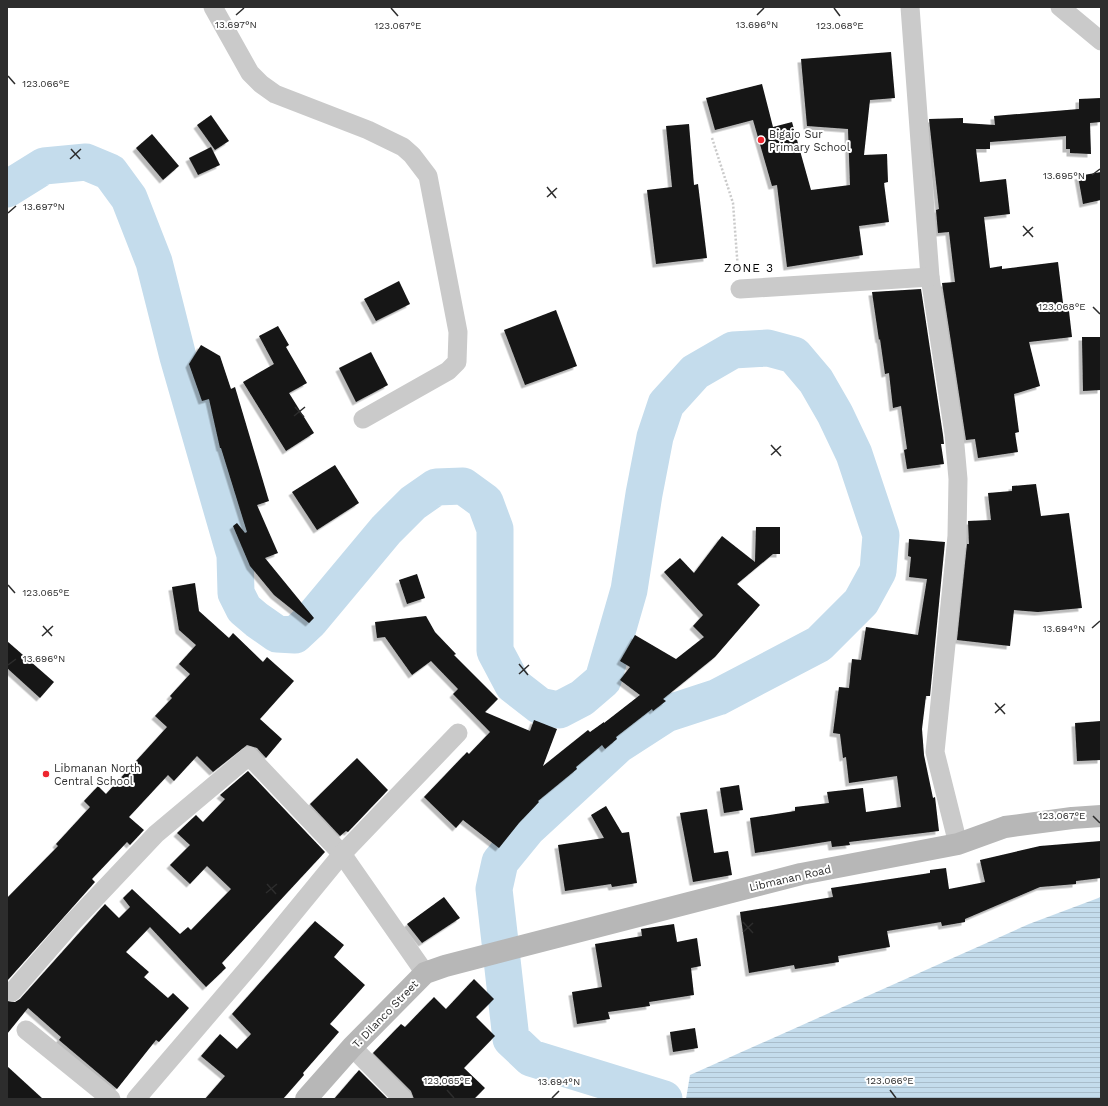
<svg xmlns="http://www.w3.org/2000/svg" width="1108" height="1106" font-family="'Work Sans',sans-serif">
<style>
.water{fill:url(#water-rules)}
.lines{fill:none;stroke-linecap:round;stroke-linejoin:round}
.river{stroke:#c4dcec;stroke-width:37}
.building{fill:#141414;filter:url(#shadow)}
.path{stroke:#cacaca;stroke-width:2.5;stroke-dasharray:2 2;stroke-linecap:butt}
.street{stroke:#cacaca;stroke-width:19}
.secondary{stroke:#b7b7b7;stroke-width:22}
.ticks{fill:none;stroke:#2d2d2d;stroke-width:1.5}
.poi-dot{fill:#ed252e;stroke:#fff;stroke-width:1.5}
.labels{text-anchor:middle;stroke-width:4;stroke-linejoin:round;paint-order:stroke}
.poi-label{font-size:11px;fill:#2d2d2d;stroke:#fff;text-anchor:start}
.street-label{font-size:11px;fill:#2d2d2d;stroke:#fff}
.neighbourhood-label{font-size:12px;letter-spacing:1px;fill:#000;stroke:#fff}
.ticks-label{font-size:10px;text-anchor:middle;fill:#2d2d2d;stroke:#fff;stroke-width:4;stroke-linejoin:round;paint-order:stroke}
</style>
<defs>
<pattern id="water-rules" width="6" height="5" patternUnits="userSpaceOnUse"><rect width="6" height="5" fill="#c4dcec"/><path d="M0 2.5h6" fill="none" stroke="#a9bdcb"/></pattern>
<filter id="shadow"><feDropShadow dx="-3.5" dy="3.5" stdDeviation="0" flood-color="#0004"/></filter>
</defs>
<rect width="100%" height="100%" fill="#fff"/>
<polygon class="water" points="1101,897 1101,1099 686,1099 690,1075 1029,924"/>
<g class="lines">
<polyline class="river" points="7,189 44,166 86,162 110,172 129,198 154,262 178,357 235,555 236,593 244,609 257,620 277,634 295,635 310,621 386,530 413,503 436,487 463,486 485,502 495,529 495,651 513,685 540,706 559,710 582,698 603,680 629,590 644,494 655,437 666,404 695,372 733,350 768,348 794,355 816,381 835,414 854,454 881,535 878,571 861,602 819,644 718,697 666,714 618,745 527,829 500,862 494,889 511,1039 531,1058 664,1099"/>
</g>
<g class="building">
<polygon points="891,52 895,98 870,100 864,155 887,154 888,182 884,183 889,222 859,226 863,255 787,267 777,185 772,186 753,120 715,130 706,98 762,84 773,127 792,122 811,190 850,185 848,129 807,126 801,59"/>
<polygon points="1101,98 1101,122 1090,123 1091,154 1070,153 1070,149 1066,149 1066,136 990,142 990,149 976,149 980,182 1006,179 1010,214 984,217 990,268 1002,266 1002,269 1058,262 1064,311 1069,311 1072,337 1029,342 1040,386 1014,394 1019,432 1015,433 1018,452 978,458 975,439 966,440 942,283 955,282 949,232 938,233 936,210 939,209 929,119 963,118 963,123 995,125 994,116 1079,109 1079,99"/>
<polygon points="211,115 229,141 215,150 197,125"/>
<polygon points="689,124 694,185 698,184 707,258 656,264 647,190 672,187 666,126"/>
<polygon points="152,134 179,166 163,180 136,148"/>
<polygon points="211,147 220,165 198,175 189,158"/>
<polygon points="1101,172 1101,200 1083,204 1078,176"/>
<polygon points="399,281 410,304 376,321 364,299"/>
<polygon points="921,289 943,435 944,444 941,444 944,464 907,469 904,450 907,449 901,406 893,408 889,373 885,374 880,339 879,340 872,292"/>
<polygon points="556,310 577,366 525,385 504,330"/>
<polygon points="278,326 289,345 286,347 307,383 289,393 314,433 286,451 243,382 274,364 259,336"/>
<polygon points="1082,337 1101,337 1101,390 1083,391"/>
<polygon points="201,345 220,356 231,389 235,387 269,501 257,505 278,553 265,558 314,618 309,623 274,595 250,566 233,526 237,523 245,533 247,532 221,448 220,448 209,399 202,401 189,364"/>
<polygon points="371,352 388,385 356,402 339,368"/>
<polygon points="335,465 359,503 317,530 292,492"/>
<polygon points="1036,484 1041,516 1069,513 1082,608 1038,612 1014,610 1010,646 957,640 967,544 969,544 968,521 991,520 988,493 1012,491 1012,486"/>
<polygon points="756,527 780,527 780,554 773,554 737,584 760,605 715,657 663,699 666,701 653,711 652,709 616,737 617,739 605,749 602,745 576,767 577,769 538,801 539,802 519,823 499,848 463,820 456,828 424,797 467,752 469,754 490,732 453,694 458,689 431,661 412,675 385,637 377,638 375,622 426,616 435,632 456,654 454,655 498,699 485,712 530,731 534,720 557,729 543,766 588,730 590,732 604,722 604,723 640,695 620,680 630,667 620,661 635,635 676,659 704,637 693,626 703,615 664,572 680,558 694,573 722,536 755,562"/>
<polygon points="909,539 945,542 930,696 926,696 922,729 924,755 933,798 935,797 939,831 849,842 850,845 832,847 831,841 755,853 750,818 795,811 795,807 829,803 827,792 863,788 866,812 901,807 897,776 849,783 846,757 843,758 840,734 833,733 839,687 849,688 852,659 861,660 866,627 918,635 927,579 909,577 911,557 908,556"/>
<polygon points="417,574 425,598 407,604 399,580"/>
<polygon points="195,583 199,611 229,638 233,633 263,662 267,657 294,681 260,719 282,739 266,758 257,748 247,745 213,772 197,756 174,781 168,775 129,817 144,830 130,845 127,842 92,879 95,882 7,981 7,898 58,846 56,844 90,807 84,801 98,786 106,794 167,727 155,716 172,698 170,696 190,674 179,664 196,645 179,630 172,587"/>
<polygon points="7,641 54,682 40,698 7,668"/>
<polygon points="1101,721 1101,760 1077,761 1075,723"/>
<polygon points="357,758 388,790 348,832 346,831 340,836 310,804"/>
<polygon points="248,771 325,852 222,963 226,968 206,987 150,927 126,952 149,972 144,977 168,998 173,993 189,1008 159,1042 156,1040 117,1089 59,1040 61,1037 28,1008 7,1034 7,1001 15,1002 20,999 105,904 119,918 130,907 123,898 132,889 180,934 188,927 191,930 231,889 207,866 190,884 170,865 190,845 177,833 196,815 203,822 225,799 220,795"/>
<polygon points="739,785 743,810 724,813 720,788"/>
<polygon points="606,806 622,833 629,832 637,883 612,887 611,884 565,891 558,845 604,838 591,815"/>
<polygon points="707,809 714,853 728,851 732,875 693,882 680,813"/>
<polygon points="1101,841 1101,878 1076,881 1076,884 1040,887 965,919 965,922 942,926 941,922 887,931 890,947 838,956 839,962 795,969 794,965 749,973 740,912 833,897 831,888 930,873 930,870 946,868 949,889 985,882 980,860 1040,846"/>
<polygon points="444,897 460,918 422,943 407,924"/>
<polygon points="315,921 344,945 334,957 365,985 330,1024 339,1032 303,1073 304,1075 283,1099 205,1099 225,1076 201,1056 220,1034 237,1049 251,1034 232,1014"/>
<polygon points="674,924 677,942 697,938 701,966 691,968 694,995 649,1002 650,1006 608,1012 610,1019 577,1024 572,992 602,987 595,944 642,936 641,929"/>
<polygon points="474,979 494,999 476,1017 495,1036 464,1068 485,1088 474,1099 414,1099 411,1091 373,1053 401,1024 405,1027 434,997 446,1009"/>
<polygon points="695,1028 698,1048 673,1052 670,1032"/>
<polygon points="7,1066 43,1099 7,1099"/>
<polygon points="359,1070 388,1099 334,1099"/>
</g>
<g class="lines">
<polyline class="path" points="712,138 733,203 738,270"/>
<g class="street">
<polyline points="213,7 250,73 261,84 275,94 368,130 403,147 412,155 428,176 458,332 457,362 448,371 363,419"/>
<polyline points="910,7 930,277 954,434 958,479 957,536 935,752 958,844"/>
<polyline points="1060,7 1101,41"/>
<polyline points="740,289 930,277"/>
<polyline points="12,992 72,923 156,834 249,756 342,854 425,973"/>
<polyline points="26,1030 111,1099"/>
<polyline points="352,1047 403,1099"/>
<polyline points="136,1099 255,960 342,854 458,733"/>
</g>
<polyline class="secondary" points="306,1099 352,1047 425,973 445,966 801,874 958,844 1005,827 1072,818 1101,816"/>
</g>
<path class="ticks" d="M391,8L398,16M834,8L840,16M236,15L244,8M757,15L764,8M8,76L15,84M71,149L80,159M70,159L81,149M1092,175L1100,169M547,187L556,198M547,197L557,188M8,213L16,206M1023,226L1033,237M1023,236L1033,227M1093,307L1100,314M295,407L304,417M294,416L305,407M771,445L781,456M771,455L781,446M8,585L15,593M43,626L52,636M1092,628L1100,621M42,636L53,626M519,664L528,675M8,665L16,659M519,674L529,665M995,703L1005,714M995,713L1005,704M1093,816L1100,823M267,884L276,894M266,893L277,884M743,922L753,933M743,932L753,923M447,1090L454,1098M890,1090L896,1098M552,1098L559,1091"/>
<g class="poi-dot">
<circle cx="761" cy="140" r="4"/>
<circle cx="46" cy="774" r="4"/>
</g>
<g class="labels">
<g class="poi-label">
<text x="769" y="138">Bigajo Sur<tspan x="769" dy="13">Primary School</tspan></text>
<text x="54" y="772">Libmanan North<tspan x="54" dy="13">Central School</tspan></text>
</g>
<g class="street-label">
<text transform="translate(790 878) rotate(-13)" y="4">Libmanan Road</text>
<text transform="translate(385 1014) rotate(-46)" y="4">T. Dilanco Street</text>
</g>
<g class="neighbourhood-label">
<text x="749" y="272">ZONE 3</text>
</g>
</g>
<g class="ticks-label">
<text x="236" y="28">13.697°N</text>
<text x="757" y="28">13.696°N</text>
<text x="398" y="29">123.067°E</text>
<text x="840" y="29">123.068°E</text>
<text x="46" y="87">123.066°E</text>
<text x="1064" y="179">13.695°N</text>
<text x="44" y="210">13.697°N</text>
<text x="1062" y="310">123.068°E</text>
<text x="46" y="596">123.065°E</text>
<text x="1064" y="632">13.694°N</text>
<text x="44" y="662">13.696°N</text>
<text x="1062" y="819">123.067°E</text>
<text x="447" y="1084">123.065°E</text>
<text x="890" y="1084">123.066°E</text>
<text x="559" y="1085">13.694°N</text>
</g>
<rect width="1108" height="1106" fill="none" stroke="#2d2d2d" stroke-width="16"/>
</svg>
